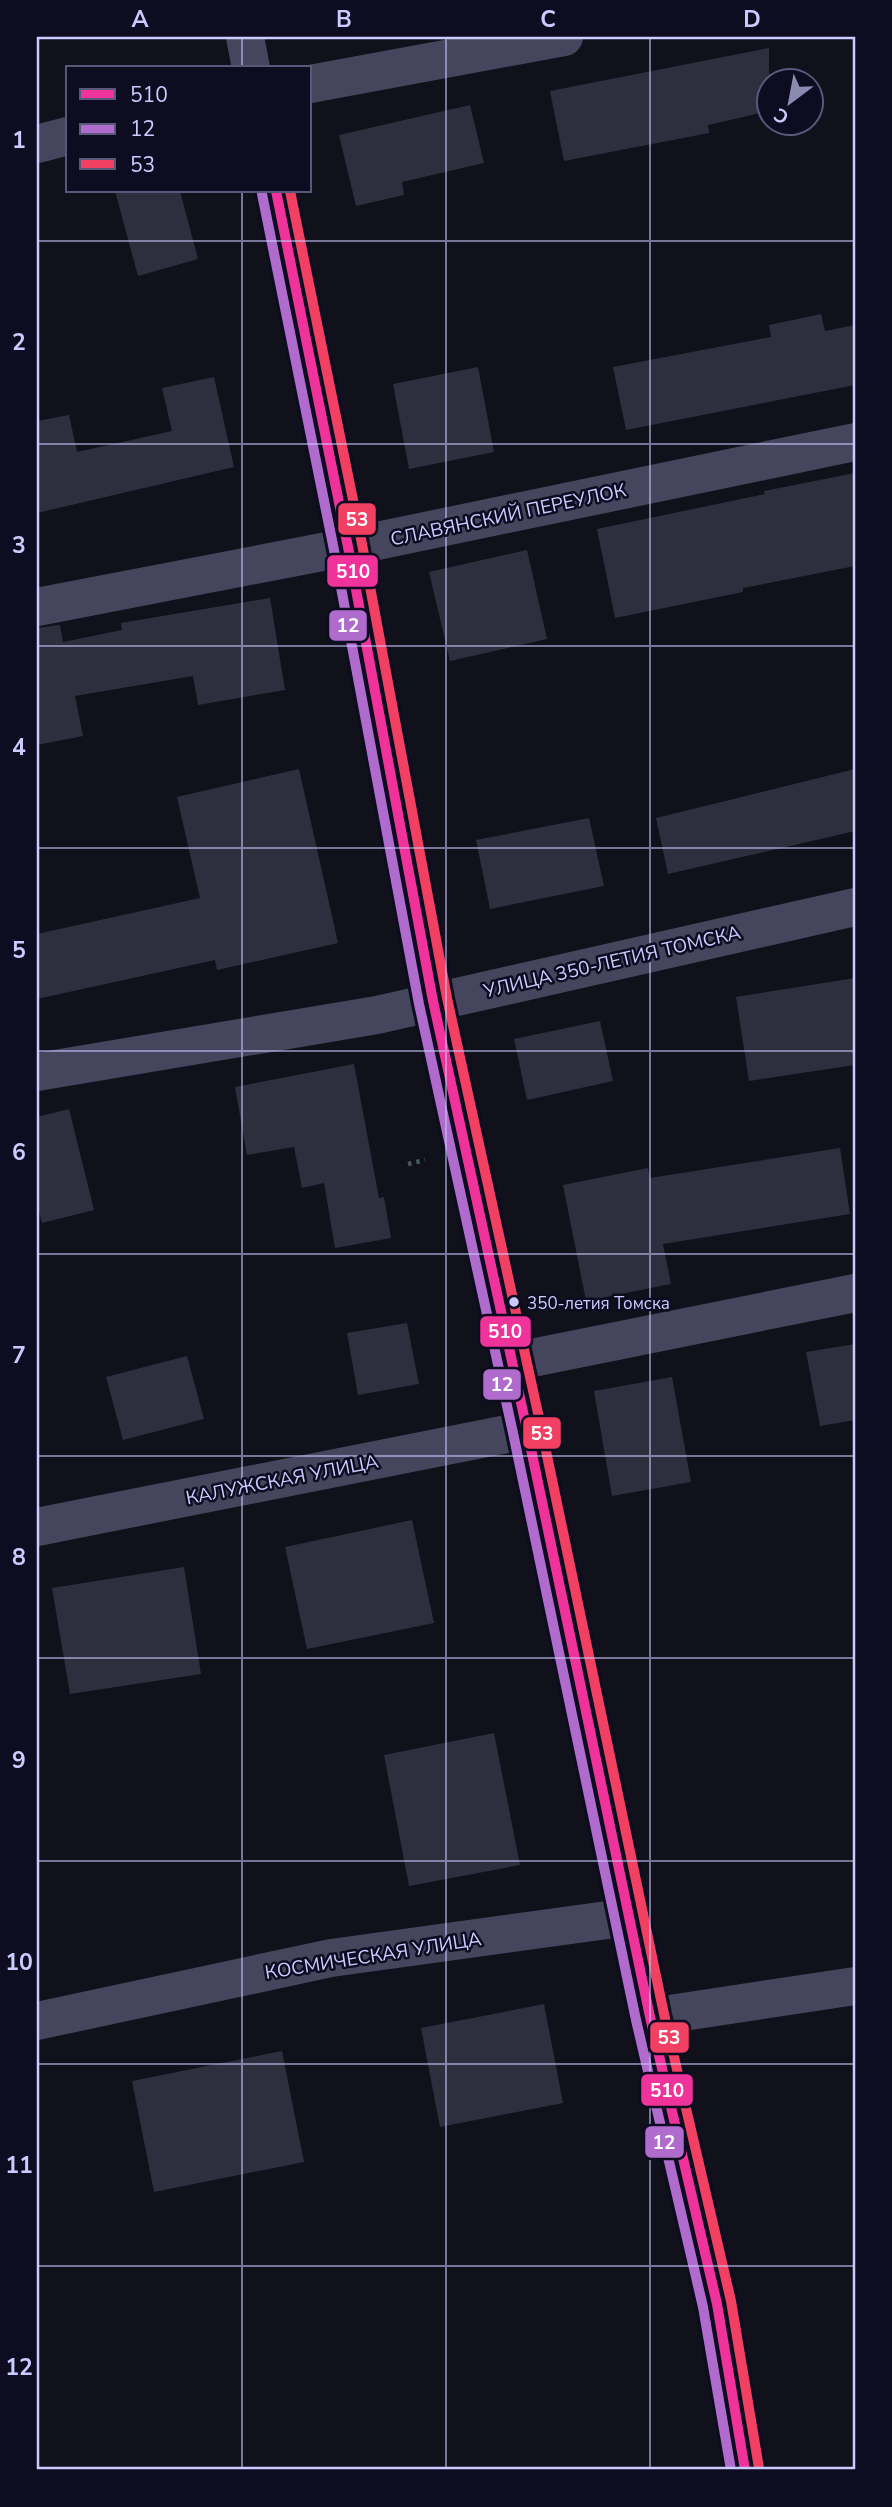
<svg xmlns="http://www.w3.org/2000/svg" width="892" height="2507" font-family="'Nunito Sans',sans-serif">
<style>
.building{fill:#2e2e3f}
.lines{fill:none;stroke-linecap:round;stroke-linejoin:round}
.path{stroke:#455763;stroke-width:4.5;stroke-dasharray:3.5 5;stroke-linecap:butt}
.minor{stroke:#45465d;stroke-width:38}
.tertiary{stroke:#45465d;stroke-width:38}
.bus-1-casing{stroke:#0d0c21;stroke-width:16}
.bus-2-casing{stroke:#0d0c21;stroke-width:16}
.bus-3-casing{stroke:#0d0c21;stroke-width:16}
.bus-1{stroke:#ef339a;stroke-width:10}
.bus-2{stroke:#b06ccc;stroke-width:10}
.bus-3{stroke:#f24062;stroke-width:10}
.grid{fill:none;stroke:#cccbff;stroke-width:2;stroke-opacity:0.55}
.bus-dot{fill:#cccbff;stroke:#0d0c21;stroke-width:2.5}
.labels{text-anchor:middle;stroke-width:5;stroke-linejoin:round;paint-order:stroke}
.bus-label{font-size:17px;fill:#cccbff;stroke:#0d0c21;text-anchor:start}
.street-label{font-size:19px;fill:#cccbff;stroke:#0d0c21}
.line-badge{stroke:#0d0c21;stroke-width:2.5}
.badge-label{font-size:19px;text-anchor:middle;font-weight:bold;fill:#fff}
.neatline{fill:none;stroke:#cccbff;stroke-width:2.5}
.grid-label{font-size:23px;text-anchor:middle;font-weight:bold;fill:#cccbff}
</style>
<rect width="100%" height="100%" fill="#11111c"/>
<g class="building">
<polygon points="769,48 769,111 708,125 709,133 564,161 550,91"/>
<polygon points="470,105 484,163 402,182 404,195 356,206 339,135"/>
<polygon points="115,191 180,191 198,259 138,276"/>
<polygon points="821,314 825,331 855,325 855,385 626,430 613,367 771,337 769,325"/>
<polygon points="478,367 494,452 409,469 393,384"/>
<polygon points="214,377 234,467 37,513 37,421 69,415 77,452 172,431 162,388"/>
<polygon points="855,473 855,566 743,588 743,592 615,618 597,529 765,494 764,491"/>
<polygon points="527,550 547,639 450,661 429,572"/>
<polygon points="270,598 285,690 198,705 193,676 75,696 83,736 37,745 37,628 60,625 63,642 122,630 121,623"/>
<polygon points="299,769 338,943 217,970 215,960 37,999 37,934 200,898 177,797"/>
<polygon points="855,769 855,831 668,874 656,818"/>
<polygon points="589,818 604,886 490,909 476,840"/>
<polygon points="855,978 855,1065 749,1081 736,997"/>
<polygon points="600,1021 613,1081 527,1100 514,1039"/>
<polygon points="354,1064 379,1198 384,1197 391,1238 335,1248 324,1183 302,1188 294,1147 247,1155 235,1087"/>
<polygon points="69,1109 94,1210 42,1223 37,1204 37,1117"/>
<polygon points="840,1148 850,1214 663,1244 671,1284 586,1301 563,1185 648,1168 650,1178"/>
<polygon points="407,1323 419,1384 358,1395 347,1333"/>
<polygon points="855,1344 855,1420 820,1426 806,1352"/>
<polygon points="187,1356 204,1419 123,1440 106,1377"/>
<polygon points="672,1377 691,1482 612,1496 594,1391"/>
<polygon points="412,1520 434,1623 307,1649 285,1547"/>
<polygon points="184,1567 201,1674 70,1694 52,1588"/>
<polygon points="494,1733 520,1865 409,1886 384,1755"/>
<polygon points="544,2004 563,2103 440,2127 421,2028"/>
<polygon points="282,2051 304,2162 154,2192 132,2081"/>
</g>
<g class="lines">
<polyline class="path" points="408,1164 425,1160"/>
<g class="minor">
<polyline points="310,84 564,37"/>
<polyline points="37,144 68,136"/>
<polyline points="37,607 348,547 855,442"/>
<polyline points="37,1072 377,1015 855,907"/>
<polyline points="512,1362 855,1293"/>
<polyline points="37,1527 527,1430"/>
<polyline points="650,2017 855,1986"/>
<polyline points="37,2021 331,1958 629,1917"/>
</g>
<g class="tertiary">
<polyline points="245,37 251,68"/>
<polyline points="276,191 348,547 433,1001 527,1430 650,2017 717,2304 745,2470"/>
</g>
<defs>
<polyline id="bus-1" points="276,191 348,547 433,1001 527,1430 650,2017 717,2304 745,2470"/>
<polyline id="bus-2" points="262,194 334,550 419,1004 513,1433 636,2020 703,2307 731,2470"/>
<polyline id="bus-3" points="290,191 362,544 447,998 541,1427 664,2014 731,2301 759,2468"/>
</defs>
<use href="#bus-1" class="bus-1-casing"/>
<use href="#bus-2" class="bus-2-casing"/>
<use href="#bus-3" class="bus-3-casing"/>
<use href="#bus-1" class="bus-1"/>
<use href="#bus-2" class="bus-2"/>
<use href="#bus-3" class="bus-3"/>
</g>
<path class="grid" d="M242,37V68M446,37V2470M650,37V2470M242,191V2470M37,241H855M37,444H855M37,646H855M37,848H855M37,1051H855M37,1254H855M37,1456H855M37,1658H855M37,1861H855M37,2064H855M37,2266H855"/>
<circle class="bus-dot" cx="514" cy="1302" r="6"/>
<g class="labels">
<g class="bus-label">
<text x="527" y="1309">350-летия Томска</text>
</g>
<g class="street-label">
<text transform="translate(508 514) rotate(-12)" y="7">СЛАВЯНСКИЙ ПЕРЕУЛОК</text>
<text transform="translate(612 961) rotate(-13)" y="7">УЛИЦА 350-ЛЕТИЯ ТОМСКА</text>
<text transform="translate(282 1479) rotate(-11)" y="7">КАЛУЖСКАЯ УЛИЦА</text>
<text transform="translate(373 1955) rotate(-9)" y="7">КОСМИЧЕСКАЯ УЛИЦА</text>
</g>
</g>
<g class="line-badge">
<rect x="337" y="502" width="40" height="34" rx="7" fill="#f24062"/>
<rect x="326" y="554" width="53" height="34" rx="7" fill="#ef339a"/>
<rect x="328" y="609" width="40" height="33" rx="7" fill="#b06ccc"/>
<rect x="479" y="1315" width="53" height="33" rx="7" fill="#ef339a"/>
<rect x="482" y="1368" width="40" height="33" rx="7" fill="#b06ccc"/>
<rect x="522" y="1416" width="40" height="34" rx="7" fill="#f24062"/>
<rect x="649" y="2021" width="41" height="33" rx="7" fill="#f24062"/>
<rect x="640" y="2073" width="54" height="34" rx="7" fill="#ef339a"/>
<rect x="644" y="2125" width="41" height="34" rx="7" fill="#b06ccc"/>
</g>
<g class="badge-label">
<text x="357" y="526">53</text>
<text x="353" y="578">510</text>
<text x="348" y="632">12</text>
<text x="505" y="1338">510</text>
<text x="502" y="1391">12</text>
<text x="542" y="1440">53</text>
<text x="669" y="2044">53</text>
<text x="667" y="2097">510</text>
<text x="664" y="2149">12</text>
</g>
<rect width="892" height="2507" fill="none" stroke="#0d0c21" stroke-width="77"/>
<rect x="66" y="66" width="245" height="126" fill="#0d0c21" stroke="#59587a" stroke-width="2"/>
<rect x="80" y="89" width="35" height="10" fill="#ef339a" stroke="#59587a" stroke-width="2"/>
<text x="130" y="102" font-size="21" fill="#cccbff">510</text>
<rect x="80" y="124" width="35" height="10" fill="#b06ccc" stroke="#59587a" stroke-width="2"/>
<text x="130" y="136" font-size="21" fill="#cccbff">12</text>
<rect x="80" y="159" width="35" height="10" fill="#f24062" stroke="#59587a" stroke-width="2"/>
<text x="130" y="172" font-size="21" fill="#cccbff">53</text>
<g transform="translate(790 102) rotate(212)"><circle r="33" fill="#0d0c21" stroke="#59587a" stroke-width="2"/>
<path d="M0-5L12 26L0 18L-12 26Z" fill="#8b8ab0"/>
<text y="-10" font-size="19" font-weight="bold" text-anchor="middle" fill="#cccbff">С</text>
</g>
<rect x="38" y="38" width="816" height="2430" class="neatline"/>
<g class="grid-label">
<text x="140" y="27">A</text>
<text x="344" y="27">B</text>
<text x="548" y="27">C</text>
<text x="752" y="27">D</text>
<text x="19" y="148">1</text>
<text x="19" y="350">2</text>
<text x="19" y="553">3</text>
<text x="19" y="755">4</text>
<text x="19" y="958">5</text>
<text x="19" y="1160">6</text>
<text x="19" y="1363">7</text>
<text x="19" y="1565">8</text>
<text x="19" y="1768">9</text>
<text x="19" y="1970">10</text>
<text x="19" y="2173">11</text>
<text x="19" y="2375">12</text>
</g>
</svg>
